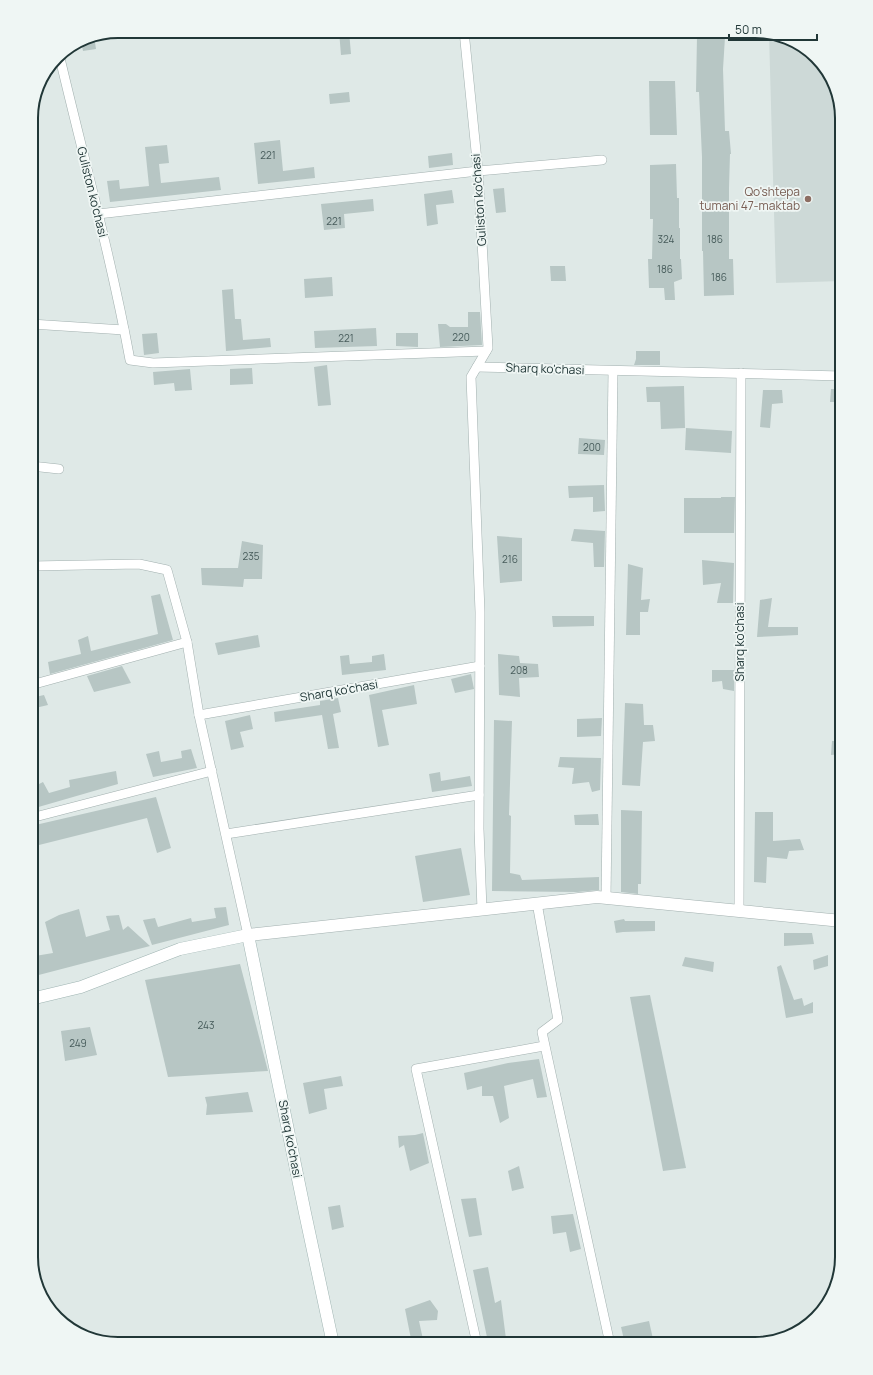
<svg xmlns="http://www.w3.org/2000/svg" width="873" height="1375" font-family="Manrope,sans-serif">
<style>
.built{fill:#cdd9d7}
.green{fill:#b9d9cb}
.building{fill:#b7c6c4}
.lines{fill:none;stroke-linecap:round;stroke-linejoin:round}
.minor-casing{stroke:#a2b0af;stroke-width:10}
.tertiary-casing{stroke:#a2b0af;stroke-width:13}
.secondary-casing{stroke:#9fb4b2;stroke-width:13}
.minor{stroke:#fff;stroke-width:9}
.tertiary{stroke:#fff;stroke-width:12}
.secondary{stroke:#fff;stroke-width:12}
.education-dot{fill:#8d6e63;stroke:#eff6f4;stroke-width:1.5}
.labels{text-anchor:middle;stroke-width:3.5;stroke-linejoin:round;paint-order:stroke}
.number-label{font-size:10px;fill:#465b5a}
.street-label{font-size:12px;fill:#213737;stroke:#eff6f4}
.education-label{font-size:12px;fill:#785e54;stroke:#eff6f4;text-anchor:end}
.rim{fill:none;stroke:#213737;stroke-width:2}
</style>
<rect width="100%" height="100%" fill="#dfe9e7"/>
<polygon class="built" points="769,34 804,46 833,79 842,118 842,281 776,283"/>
<rect class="green" x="838" y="153" width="4" height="83"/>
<g class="building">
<polygon points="339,31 349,31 351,54 341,55"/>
<polygon points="94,36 96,49 83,51 81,40 85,38"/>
<polygon points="697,36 725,37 723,69 725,131 729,131 731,154 730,154 729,188 729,259 733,259 734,295 704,296 703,251 702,251 702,157 699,92 696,92"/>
<polygon points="649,81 675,81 677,135 650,135"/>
<polygon points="349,92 350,102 330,104 329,94"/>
<polygon points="280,140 283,171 314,167 315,178 258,184 254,143"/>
<polygon points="167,145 169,163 159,164 161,183 219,177 221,190 110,202 107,181 119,180 120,189 149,186 145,147"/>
<polygon points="452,153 453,165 429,168 428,156"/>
<polygon points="676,164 677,198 679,198 679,228 680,228 680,259 681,259 682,279 674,282 675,300 665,300 664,288 649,288 648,259 652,259 653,219 650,219 650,165"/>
<polygon points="504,188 506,212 496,213 493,189"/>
<polygon points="452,190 454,203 436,205 438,224 427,226 424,194"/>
<polygon points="373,199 374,211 344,214 345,228 324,230 321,204"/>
<polygon points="550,266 565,266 566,281 551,281"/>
<polygon points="332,277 333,296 305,298 304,279"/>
<polygon points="233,289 235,319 241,319 243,340 270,338 271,347 226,351 222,290"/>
<polygon points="468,312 480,312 482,345 440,347 438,324 446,324 450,327 468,327"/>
<polygon points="376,328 377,346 315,348 314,331"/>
<polygon points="157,333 159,353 144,355 142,334"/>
<polygon points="396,333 418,333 418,347 396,346"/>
<polygon points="636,351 660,351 660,365 634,365 636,359"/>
<polygon points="327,365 331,405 318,406 314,367"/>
<polygon points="252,368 253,384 230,385 230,369"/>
<polygon points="190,369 192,390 175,391 174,383 154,385 153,372"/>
<polygon points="684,386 685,428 661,429 660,402 647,402 646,387"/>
<polygon points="831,389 842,389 842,402 830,402"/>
<polygon points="763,390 782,390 783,403 772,404 770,428 760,427"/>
<polygon points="686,428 732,431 731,453 685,450"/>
<polygon points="579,438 605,440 604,455 578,454"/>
<polygon points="604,485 605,511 593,512 593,497 569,498 568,486"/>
<polygon points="721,497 735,497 734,533 684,533 684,498 721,498"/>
<polygon points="574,529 605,531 604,567 594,567 593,543 571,541"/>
<polygon points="497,536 522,538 522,581 500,583"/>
<polygon points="242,541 263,545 262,579 244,579 243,587 202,585 201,568 238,568"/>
<polygon points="702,560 734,563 733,603 717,603 721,583 703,585"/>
<polygon points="628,564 643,568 641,600 650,599 648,612 640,612 640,635 626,635"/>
<polygon points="160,594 173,640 50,674 48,662 81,654 78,640 88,636 91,651 158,634 151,596"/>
<polygon points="772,598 768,627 798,627 798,635 757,637 760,600"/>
<polygon points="552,616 594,616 594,626 553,627"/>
<polygon points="258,635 260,647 218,655 215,643"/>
<polygon points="384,654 386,670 342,675 340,656 349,655 350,664 372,662 372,656"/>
<polygon points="498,654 519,656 520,663 538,664 539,677 519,678 520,697 499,695"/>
<polygon points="122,666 131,683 94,692 87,676"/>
<polygon points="712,670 734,670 734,691 723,689 722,681 712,682"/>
<polygon points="471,674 474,689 455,693 451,679"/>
<polygon points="414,685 417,704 382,710 389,745 378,747 369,695"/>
<polygon points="44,695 48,705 31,709 31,698"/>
<polygon points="338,698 341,712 333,714 339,748 328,749 322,715 275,722 274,712 320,705 320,701"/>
<polygon points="625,703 643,704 644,725 653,725 655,741 643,742 640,786 622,785"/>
<polygon points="250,715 253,729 240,732 244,747 231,750 225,721"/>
<polygon points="602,718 601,736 577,737 577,719"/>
<polygon points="494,720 512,721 509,815 511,816 510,873 520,875 522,880 599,877 599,890 577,892 492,891"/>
<polygon points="832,741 842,741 842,754 831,755"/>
<polygon points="191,749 197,768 153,777 146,754 159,751 161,762 182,758 181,751"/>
<polygon points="560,757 601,758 600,790 592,792 589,782 572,784 574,768 558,767"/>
<polygon points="116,771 118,784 35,808 31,788 43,782 49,793 70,787 69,780"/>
<polygon points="440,772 441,781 470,776 472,786 432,792 429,774"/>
<polygon points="156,797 171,848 157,853 147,818 31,847 31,826"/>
<polygon points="621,810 642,811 641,884 638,884 638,894 621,892"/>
<polygon points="755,812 773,812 773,841 800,839 804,850 789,851 787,859 767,857 766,883 754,882"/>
<polygon points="598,814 599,825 575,825 574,815"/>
<polygon points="461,848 470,895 423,902 415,856"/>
<polygon points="226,907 229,925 152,945 143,920 155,918 158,927 191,918 192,922 216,918 214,908"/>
<polygon points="79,909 86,937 110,930 106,916 119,915 123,930 128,926 150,946 31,977 31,967 37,966 35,956 53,953 45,922 59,915"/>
<polygon points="624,919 625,921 655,921 655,931 623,932 616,933 614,921"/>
<polygon points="784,933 812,933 814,944 784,946"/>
<polygon points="828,955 828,966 814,970 813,960"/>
<polygon points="685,957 714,962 713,972 682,966"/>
<polygon points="240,964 268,1071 168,1077 145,980"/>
<polygon points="781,965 794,1000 802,998 804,1006 813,1002 813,1013 786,1018 777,967"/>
<polygon points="650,995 686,1168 663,1171 630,997"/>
<polygon points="90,1027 97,1055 65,1061 61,1031"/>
<polygon points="539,1059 547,1097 537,1098 533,1079 504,1086 509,1118 500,1123 493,1096 482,1096 482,1086 467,1090 464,1073 508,1063"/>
<polygon points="341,1076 343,1086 324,1089 327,1109 309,1114 303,1083"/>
<polygon points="248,1092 253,1112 206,1115 207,1105 205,1097"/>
<polygon points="423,1133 429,1163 410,1171 404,1145 399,1148 398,1136 415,1135"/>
<polygon points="519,1166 524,1188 512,1191 508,1171"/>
<polygon points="476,1198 482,1235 469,1237 461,1199"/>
<polygon points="340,1205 344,1227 332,1230 328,1207"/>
<polygon points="573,1214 581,1249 570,1252 566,1232 553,1234 551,1216"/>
<polygon points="488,1267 495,1303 501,1300 506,1339 488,1342 473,1270"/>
<polygon points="430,1300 438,1311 437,1320 419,1321 424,1344 412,1344 405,1309"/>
<polygon points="649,1321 653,1339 634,1344 625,1344 621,1327"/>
</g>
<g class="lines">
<defs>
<g id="minor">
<polyline points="464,31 478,171 488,348 471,377 480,612 479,829 482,910"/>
<path d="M59,54C83,156 111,257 130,360L153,363L486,351"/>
<polyline points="98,214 478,171 602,160"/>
<polyline points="31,324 124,330"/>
<polyline points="477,367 842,376"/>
<polyline points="31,466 59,469"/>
<polyline points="31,566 139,564 167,570 187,642 199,715 248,935"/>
<polyline points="31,685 187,642"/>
<polyline points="199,715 480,666"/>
<polyline points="31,818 212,771"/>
<polyline points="226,834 479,795"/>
<polyline points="606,898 613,371"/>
<polyline points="537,903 558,1020 542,1032 610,1344"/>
<polyline points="739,911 741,373"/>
<polyline points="477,1344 416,1069 544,1046"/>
</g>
<polyline id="tertiary" points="248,935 597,897 842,921"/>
<polyline id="secondary" points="31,999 81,987 180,949 248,935 305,1213 333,1344"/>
</defs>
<use href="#minor" class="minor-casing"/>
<use href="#tertiary" class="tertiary-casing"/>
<use href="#secondary" class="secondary-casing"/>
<use href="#minor" class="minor"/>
<use href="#tertiary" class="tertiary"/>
<use href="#secondary" class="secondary"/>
</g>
<circle class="education-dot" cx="808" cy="199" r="4"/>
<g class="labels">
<g class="number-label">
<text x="268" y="159">221</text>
<text x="334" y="225">221</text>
<text x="666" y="243">324</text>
<text x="715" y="243">186</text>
<text x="665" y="273">186</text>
<text x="719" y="281">186</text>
<text x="461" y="341">220</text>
<text x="346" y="342">221</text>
<text x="592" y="451">200</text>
<text x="251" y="560">235</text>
<text x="510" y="563">216</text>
<text x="519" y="674">208</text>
<text x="206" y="1029">243</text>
<text x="78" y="1047">249</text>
</g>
<g class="street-label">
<text transform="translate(92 192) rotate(76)" y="4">Guliston ko'chasi</text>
<text transform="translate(479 200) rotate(-94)" y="4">Guliston ko'chasi</text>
<text transform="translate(545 369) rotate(2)" y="4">Sharq ko'chasi</text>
<text transform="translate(740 642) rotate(-90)" y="4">Sharq ko'chasi</text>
<text transform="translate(339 691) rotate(-10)" y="4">Sharq ko'chasi</text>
<text transform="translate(290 1139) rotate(79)" y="4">Sharq ko'chasi</text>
</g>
<g class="education-label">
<text x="800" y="196">Qo'shtepa<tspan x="800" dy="14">tumani 47-maktab</tspan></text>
</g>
</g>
<path d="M0 0H873V1375H0ZM118 38H755A80 80 0 0 1 835 118V1257A80 80 0 0 1 755 1337H118A80 80 0 0 1 38 1257V118A80 80 0 0 1 118 38Z" fill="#eff6f4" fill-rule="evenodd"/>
<path class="rim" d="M118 38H755A80 80 0 0 1 835 118V1257A80 80 0 0 1 755 1337H118A80 80 0 0 1 38 1257V118A80 80 0 0 1 118 38Z"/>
<path d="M729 34v6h88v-6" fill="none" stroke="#213737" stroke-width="2"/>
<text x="735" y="34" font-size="12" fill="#213737" stroke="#eff6f4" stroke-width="3" paint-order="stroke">50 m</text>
</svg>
